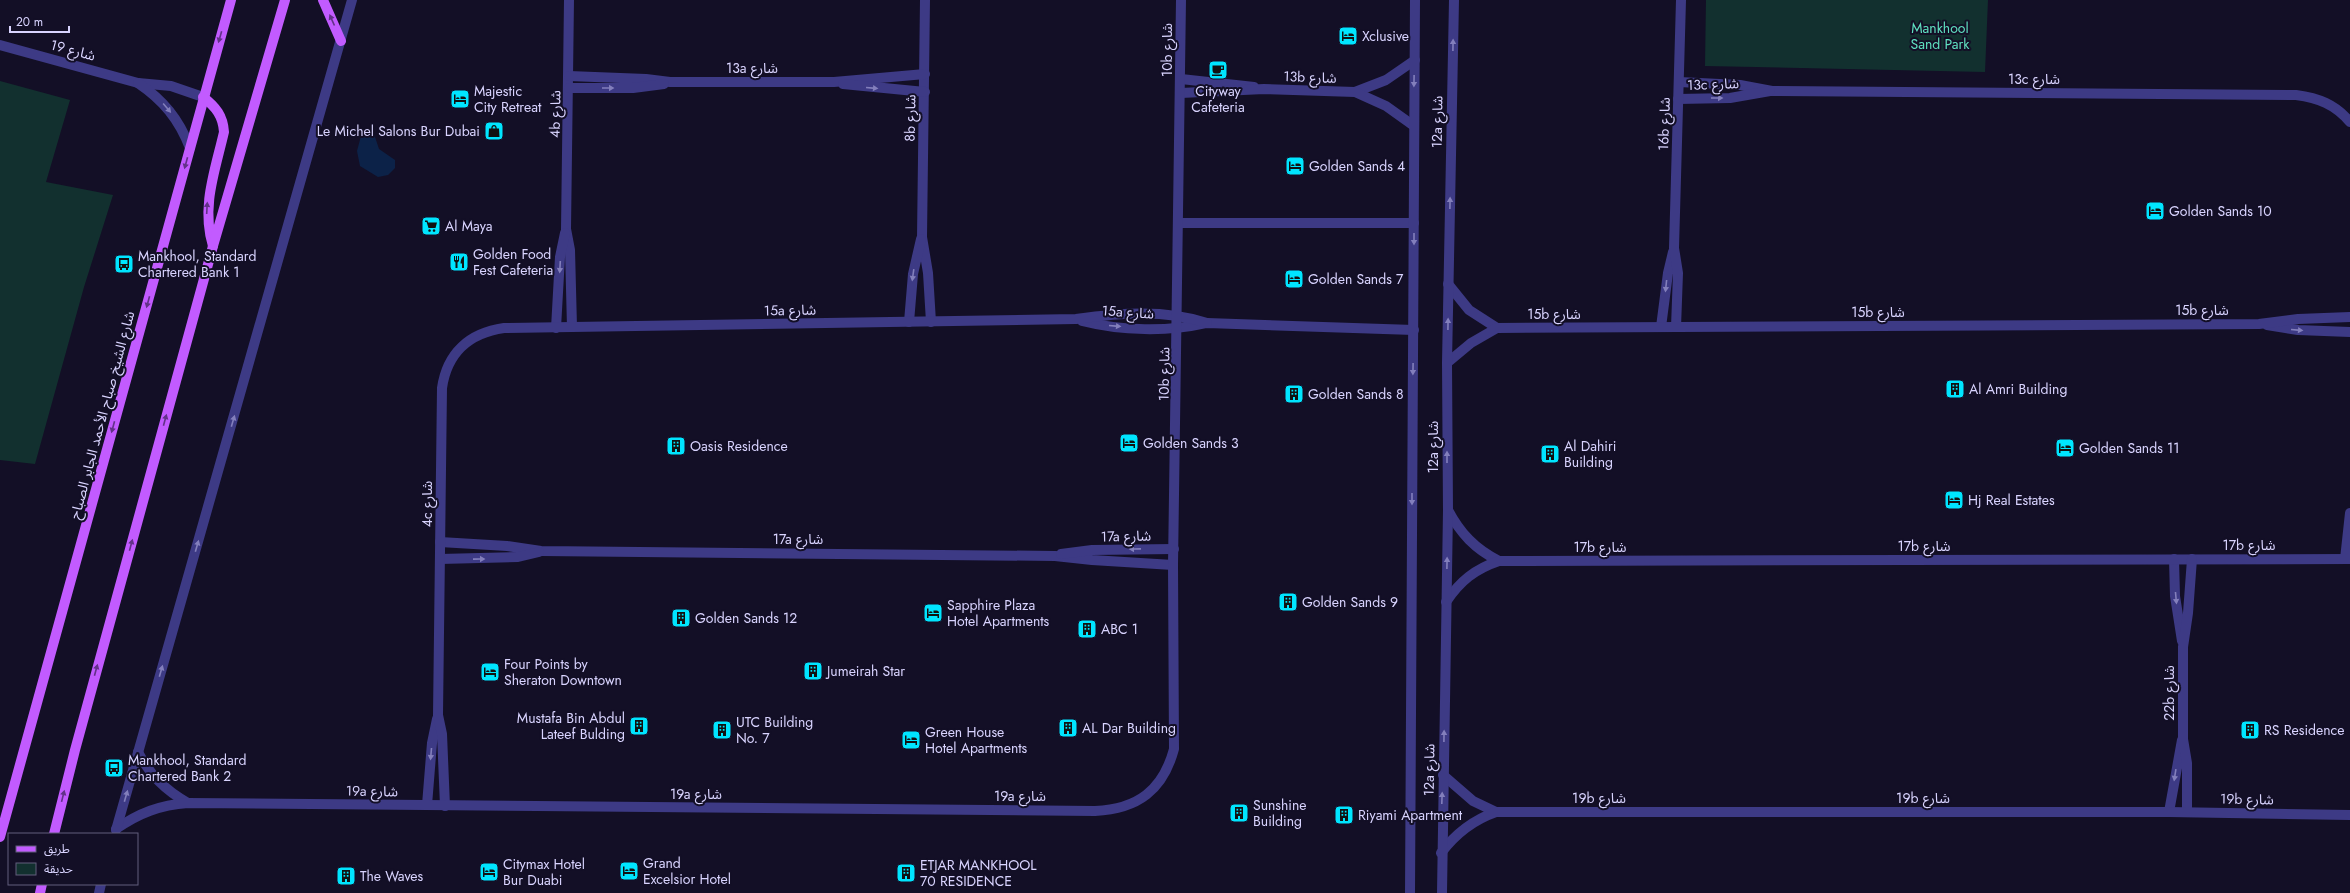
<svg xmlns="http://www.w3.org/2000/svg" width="2350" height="893" font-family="Jost,'Noto Sans Arabic',sans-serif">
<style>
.green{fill:#12302f}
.water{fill:#0c2248}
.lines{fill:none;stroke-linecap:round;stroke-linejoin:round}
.minor{stroke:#3d3a85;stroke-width:10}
.major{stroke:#c25bff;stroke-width:10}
.oneway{fill:#623188}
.oneway2{fill:#837fbc}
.labels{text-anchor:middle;stroke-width:4;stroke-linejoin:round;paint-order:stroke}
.park-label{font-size:14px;fill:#5fe0c0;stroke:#130f26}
.poi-label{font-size:14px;fill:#d9d4ff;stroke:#130f26;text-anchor:start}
.street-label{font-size:14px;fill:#d9d4ff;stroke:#130f26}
</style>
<rect width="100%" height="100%" fill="#130f26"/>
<g class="green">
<polygon points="1706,0 1988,0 1985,72 1705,66"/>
<polygon points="0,81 70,100 46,182 113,195 84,287 35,464 0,460"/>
</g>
<polygon class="water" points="370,132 374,134 379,149 395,160 395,168 388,175 378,177 360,166 357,151 361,136"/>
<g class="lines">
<g class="minor">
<polyline points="569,0 566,229 570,250 572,327"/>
<polyline points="925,0 922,237 928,273 931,322"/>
<polyline points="0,45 138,83 171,86 203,97"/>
<polyline points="569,76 646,79 670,82 834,82 925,74"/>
<polyline points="1181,79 1254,87"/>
<path d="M1679,82L1740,85L1772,91L2296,95C2318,98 2335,104 2350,122"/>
<path d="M138,83C163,100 179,119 190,148"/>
<polyline points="843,84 925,92"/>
<polyline points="569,88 633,88 664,84"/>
<polyline points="1355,92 1386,80 1415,60"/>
<polyline points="1181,93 1264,89 1355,92 1386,106 1414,126"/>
<polyline points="1678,99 1730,98 1770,91"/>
<polyline points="1179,223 1414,223"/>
<polyline points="1448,284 1469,310 1497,328"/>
<path d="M1082,321C1121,331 1168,332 1207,323L1414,330"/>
<polyline points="909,322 913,274 921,239"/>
<polyline points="2267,325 2298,330 2350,332"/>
<polyline points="1661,327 1668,273 1673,252"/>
<polyline points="1676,327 1678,273 1674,248 1681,0"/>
<polyline points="556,328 560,257 565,233"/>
<polyline points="1447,363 1471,343 1497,328 2259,324 2298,319 2350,317"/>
<path d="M1448,510C1460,533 1475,549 1499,561"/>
<polyline points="440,542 507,546 541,551 1055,556 1092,560 1173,565"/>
<polyline points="1061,554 1092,550 1174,549"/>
<polyline points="440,559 518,557 539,552"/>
<polyline points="2174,559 2175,596 2182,641"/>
<polyline points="2345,559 2350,513"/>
<path d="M1446,602C1460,581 1475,569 1499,561L2350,559"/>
<path d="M138,752C150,775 165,790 188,803"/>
<polyline points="1443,775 1473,801 1496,812"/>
<polyline points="427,805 432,743 437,719"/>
<path d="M445,806L442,734L438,715L442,388C447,353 469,333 504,328L1076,319C1120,313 1164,309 1207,323"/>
<polyline points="2169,812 2182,740"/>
<polyline points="2187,812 2187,763 2183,739 2183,647 2188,613 2192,559"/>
<path d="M116,829C139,813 160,805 188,803L1095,811C1138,809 1163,790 1174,749L1173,565L1181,0"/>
<polyline points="116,830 352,0"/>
<path d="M1441,853C1456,833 1473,820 1496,812H2169L2350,815"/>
<polyline points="99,893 101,884"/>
<polyline points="1410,893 1415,0"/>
<polyline points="1442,893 1448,510 1447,363 1454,0"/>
</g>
<g class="major">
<polyline points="323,0 341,41"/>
<path d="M203,97C216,107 223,116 224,132C215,171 201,207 213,246"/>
<polyline points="54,834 75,750 213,246 285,0"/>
<polyline points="0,837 231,0"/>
<polyline points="40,893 42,884"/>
</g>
</g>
<defs><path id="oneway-solid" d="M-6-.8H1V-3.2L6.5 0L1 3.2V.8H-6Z"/></defs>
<g class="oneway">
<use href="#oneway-solid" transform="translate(332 20) rotate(-114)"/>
<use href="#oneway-solid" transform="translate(220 37) rotate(106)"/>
<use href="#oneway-solid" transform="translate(186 163) rotate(105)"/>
<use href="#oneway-solid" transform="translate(207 208) rotate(-87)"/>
<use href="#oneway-solid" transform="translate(148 302) rotate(105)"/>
<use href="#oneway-solid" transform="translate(165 420) rotate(-75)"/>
<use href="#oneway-solid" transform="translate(113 427) rotate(105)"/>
<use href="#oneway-solid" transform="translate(131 545) rotate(-75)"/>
<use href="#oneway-solid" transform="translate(96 670) rotate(-75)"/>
<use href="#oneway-solid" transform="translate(63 796) rotate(-76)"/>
</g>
<g class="oneway2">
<use href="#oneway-solid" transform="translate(1453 45) rotate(-89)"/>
<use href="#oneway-solid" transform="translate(1414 81) rotate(91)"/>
<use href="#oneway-solid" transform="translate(608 88)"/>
<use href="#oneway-solid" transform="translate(872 88) rotate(5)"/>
<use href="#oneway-solid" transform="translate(1717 98)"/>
<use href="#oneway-solid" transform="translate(167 108) rotate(50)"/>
<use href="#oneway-solid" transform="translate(1450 203) rotate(-89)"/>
<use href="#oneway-solid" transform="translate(1414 239) rotate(90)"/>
<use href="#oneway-solid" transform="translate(560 267) rotate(93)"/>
<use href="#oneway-solid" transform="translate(913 275) rotate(98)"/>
<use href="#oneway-solid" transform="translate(1666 286) rotate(96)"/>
<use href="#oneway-solid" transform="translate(1448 324) rotate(-89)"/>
<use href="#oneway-solid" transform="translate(1115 326) rotate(5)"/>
<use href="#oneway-solid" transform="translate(2297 330) rotate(5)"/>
<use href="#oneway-solid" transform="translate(1413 369) rotate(91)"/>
<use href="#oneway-solid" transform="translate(233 421) rotate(-74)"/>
<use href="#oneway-solid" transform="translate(1447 457) rotate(-90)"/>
<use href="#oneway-solid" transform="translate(1412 499) rotate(90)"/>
<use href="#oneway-solid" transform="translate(197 546) rotate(-74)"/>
<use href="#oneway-solid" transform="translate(1135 549) rotate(179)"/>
<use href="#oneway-solid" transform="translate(479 559) rotate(-1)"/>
<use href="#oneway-solid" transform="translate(1447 563) rotate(-89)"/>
<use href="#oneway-solid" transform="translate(2176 598) rotate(85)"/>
<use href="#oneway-solid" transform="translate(161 671) rotate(-74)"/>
<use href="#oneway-solid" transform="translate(1444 736) rotate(-89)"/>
<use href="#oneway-solid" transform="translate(431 754) rotate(95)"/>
<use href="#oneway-solid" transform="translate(2175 775) rotate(99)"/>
<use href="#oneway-solid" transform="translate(126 796) rotate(-74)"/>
<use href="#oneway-solid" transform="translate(1442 798) rotate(-88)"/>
</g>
<defs>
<symbol id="hotel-square" viewBox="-11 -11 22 22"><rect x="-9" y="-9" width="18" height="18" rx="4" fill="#00e5ff" stroke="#130f26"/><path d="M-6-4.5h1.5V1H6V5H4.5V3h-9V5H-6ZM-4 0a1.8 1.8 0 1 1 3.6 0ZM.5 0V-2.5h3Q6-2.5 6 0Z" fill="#111"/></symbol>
<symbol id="cafe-square" viewBox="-11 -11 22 22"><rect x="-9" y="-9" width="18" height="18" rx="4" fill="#00e5ff" stroke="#130f26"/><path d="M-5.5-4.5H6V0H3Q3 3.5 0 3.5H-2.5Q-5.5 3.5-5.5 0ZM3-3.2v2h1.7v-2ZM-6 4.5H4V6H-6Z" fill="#111"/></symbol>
<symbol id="shop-square" viewBox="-11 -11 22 22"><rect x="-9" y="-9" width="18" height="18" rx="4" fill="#00e5ff" stroke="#130f26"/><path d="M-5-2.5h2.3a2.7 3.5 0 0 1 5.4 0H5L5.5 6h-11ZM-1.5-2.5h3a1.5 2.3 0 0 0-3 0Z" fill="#111"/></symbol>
<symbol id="supermarket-square" viewBox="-11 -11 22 22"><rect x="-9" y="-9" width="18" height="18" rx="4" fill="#00e5ff" stroke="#130f26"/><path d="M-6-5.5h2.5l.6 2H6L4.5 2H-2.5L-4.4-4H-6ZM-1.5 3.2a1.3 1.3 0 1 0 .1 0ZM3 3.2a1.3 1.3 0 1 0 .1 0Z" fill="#111"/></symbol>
<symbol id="restaurant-square" viewBox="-11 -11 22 22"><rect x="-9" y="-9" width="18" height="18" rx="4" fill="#00e5ff" stroke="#130f26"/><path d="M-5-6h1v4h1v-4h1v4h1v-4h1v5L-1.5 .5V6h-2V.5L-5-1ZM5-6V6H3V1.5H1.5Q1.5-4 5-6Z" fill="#111"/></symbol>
<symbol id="bus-square" viewBox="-11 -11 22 22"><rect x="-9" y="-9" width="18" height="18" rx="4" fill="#00e5ff" stroke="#130f26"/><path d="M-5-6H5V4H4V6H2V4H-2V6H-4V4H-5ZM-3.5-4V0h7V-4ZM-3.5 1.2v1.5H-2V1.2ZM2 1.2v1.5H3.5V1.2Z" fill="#111"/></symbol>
<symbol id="building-square" viewBox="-11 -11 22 22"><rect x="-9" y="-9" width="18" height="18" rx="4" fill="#00e5ff" stroke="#130f26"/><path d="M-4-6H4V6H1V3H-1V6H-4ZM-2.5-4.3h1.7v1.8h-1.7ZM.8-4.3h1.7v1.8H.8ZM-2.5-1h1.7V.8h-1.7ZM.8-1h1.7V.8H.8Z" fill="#111"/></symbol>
</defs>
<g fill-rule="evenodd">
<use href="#hotel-square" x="1337" y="25" width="22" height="22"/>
<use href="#cafe-square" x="1207" y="59" width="22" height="22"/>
<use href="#hotel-square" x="449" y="88" width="22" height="22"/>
<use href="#shop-square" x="483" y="120" width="22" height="22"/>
<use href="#hotel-square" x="1284" y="155" width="22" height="22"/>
<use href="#hotel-square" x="2144" y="200" width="22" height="22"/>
<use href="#supermarket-square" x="420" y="215" width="22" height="22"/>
<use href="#restaurant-square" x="448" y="251" width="22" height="22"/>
<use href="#bus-square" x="113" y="253" width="22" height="22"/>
<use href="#hotel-square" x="1283" y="268" width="22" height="22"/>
<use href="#building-square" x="1944" y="378" width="22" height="22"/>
<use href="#building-square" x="1283" y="383" width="22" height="22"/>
<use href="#hotel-square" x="1118" y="432" width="22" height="22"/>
<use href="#building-square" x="665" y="435" width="22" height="22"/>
<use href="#hotel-square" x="2054" y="437" width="22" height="22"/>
<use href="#building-square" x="1539" y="443" width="22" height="22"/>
<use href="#hotel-square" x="1943" y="489" width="22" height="22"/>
<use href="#building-square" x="1277" y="591" width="22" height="22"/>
<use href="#hotel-square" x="922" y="602" width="22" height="22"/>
<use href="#building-square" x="670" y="607" width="22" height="22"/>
<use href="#building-square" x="1076" y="618" width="22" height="22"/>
<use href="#building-square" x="802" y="660" width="22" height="22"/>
<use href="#hotel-square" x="479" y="661" width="22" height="22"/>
<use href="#building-square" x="628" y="715" width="22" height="22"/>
<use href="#building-square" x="1057" y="717" width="22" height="22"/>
<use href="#building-square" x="711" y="719" width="22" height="22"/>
<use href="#building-square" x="2239" y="719" width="22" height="22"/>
<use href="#hotel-square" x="900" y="729" width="22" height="22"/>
<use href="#bus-square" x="103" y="757" width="22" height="22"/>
<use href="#building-square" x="1228" y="802" width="22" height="22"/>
<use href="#building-square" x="1333" y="804" width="22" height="22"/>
<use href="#hotel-square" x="618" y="860" width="22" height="22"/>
<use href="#hotel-square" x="478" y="861" width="22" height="22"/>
<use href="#building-square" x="895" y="862" width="22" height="22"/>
<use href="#building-square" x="335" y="865" width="22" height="22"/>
</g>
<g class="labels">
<g class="park-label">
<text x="1940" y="33">Mankhool<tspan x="1940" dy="16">Sand Park</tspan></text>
</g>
<g class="poi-label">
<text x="1362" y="41">Xclusive</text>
<text x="474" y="96">Majestic<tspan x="474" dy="16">City Retreat</tspan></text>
<text x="1218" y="96" text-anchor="middle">Cityway<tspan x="1218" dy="16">Cafeteria</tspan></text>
<text x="480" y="136" text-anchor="end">Le Michel Salons Bur Dubai</text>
<text x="1309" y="171">Golden Sands 4</text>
<text x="2169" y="216">Golden Sands 10</text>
<text x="445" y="231">Al Maya</text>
<text x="473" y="259">Golden Food<tspan x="473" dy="16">Fest Cafeteria</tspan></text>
<text x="138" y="261">Mankhool, Standard<tspan x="138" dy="16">Chartered Bank 1</tspan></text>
<text x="1308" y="284">Golden Sands 7</text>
<text x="1969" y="394">Al Amri Building</text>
<text x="1308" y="399">Golden Sands 8</text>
<text x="1143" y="448">Golden Sands 3</text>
<text x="690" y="451">Oasis Residence</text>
<text x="1564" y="451">Al Dahiri<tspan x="1564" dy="16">Building</tspan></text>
<text x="2079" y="453">Golden Sands 11</text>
<text x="1968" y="505">Hj Real Estates</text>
<text x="1302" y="607">Golden Sands 9</text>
<text x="947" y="610">Sapphire Plaza<tspan x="947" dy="16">Hotel Apartments</tspan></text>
<text x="695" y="623">Golden Sands 12</text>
<text x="1101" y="634">ABC 1</text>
<text x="504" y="669">Four Points by<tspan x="504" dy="16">Sheraton Downtown</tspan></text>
<text x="827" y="676">Jumeirah Star</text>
<text x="625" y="723" text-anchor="end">Mustafa Bin Abdul<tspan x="625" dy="16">Lateef Bulding</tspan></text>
<text x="736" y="727">UTC Building<tspan x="736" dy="16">No. 7</tspan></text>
<text x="1082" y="733">AL Dar Building</text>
<text x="2264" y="735">RS Residence</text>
<text x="925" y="737">Green House<tspan x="925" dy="16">Hotel Apartments</tspan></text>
<text x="128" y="765">Mankhool, Standard<tspan x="128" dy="16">Chartered Bank 2</tspan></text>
<text x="1253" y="810">Sunshine<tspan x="1253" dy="16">Building</tspan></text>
<text x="1358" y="820">Riyami Apartment</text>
<text x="643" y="868">Grand<tspan x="643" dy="16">Excelsior Hotel</tspan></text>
<text x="503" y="869">Citymax Hotel<tspan x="503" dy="16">Bur Duabi</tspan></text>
<text x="920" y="870">ETJAR MANKHOOL<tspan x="920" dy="16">70 RESIDENCE</tspan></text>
<text x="360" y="881">The Waves</text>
</g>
<g class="street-label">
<text transform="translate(73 50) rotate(15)" y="5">شارع 19</text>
<text transform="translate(1167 50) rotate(-90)" y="5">10b شارع</text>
<text x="752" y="73">13a شارع</text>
<text transform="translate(1310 77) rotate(2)" y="5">13b شارع</text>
<text x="2034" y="84">13c شارع</text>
<text transform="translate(1713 84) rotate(-2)" y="5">13c شارع</text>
<text transform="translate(555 114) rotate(-89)" y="5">4b شارع</text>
<text transform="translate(910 118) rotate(-89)" y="5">8b شارع</text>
<text transform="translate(1437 122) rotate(-89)" y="5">12a شارع</text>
<text transform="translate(1664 124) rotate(-88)" y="5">16b شارع</text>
<text transform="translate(790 310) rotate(-1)" y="5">15a شارع</text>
<text x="2202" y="315">15b شارع</text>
<text transform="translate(1128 312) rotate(4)" y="5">15a شارع</text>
<text x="1878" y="317">15b شارع</text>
<text x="1554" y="319">15b شارع</text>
<text transform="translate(1164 374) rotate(-89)" y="5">10b شارع</text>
<text transform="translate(102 415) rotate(-75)" y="5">شارع الشيخ صباح الأحمد الجابر الصباح</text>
<text transform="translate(1433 447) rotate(-90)" y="5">12a شارع</text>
<text transform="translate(427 504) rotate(-90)" y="5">4c شارع</text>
<text transform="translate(1126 536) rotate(-1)" y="5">17a شارع</text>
<text x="798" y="544">17a شارع</text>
<text x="2249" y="550">17b شارع</text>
<text x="1924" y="551">17b شارع</text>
<text x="1600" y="552">17b شارع</text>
<text transform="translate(2169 693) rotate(-90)" y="5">22b شارع</text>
<text transform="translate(1429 770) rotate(-89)" y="5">12a شارع</text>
<text transform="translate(372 791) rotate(1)" y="5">19a شارع</text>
<text x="696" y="799">19a شارع</text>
<text x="1020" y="801">19a شارع</text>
<text x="1599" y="803">19b شارع</text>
<text x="1923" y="803">19b شارع</text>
<text transform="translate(2247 799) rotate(1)" y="5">19b شارع</text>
</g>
</g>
<rect x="8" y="833" width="130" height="52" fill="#130f26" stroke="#625e7d"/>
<rect x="16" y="846" width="20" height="6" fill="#c25bff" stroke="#625e7d"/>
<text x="44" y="853" font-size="12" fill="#d9d4ff">طريق</text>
<rect x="16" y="863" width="20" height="12" fill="#12302f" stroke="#625e7d"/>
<text x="44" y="873" font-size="12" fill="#d9d4ff">حديقة</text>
<path d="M10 26v6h59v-6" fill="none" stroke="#d9d4ff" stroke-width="2"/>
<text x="16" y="26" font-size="12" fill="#d9d4ff" stroke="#130f26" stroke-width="3" paint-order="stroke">20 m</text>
</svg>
